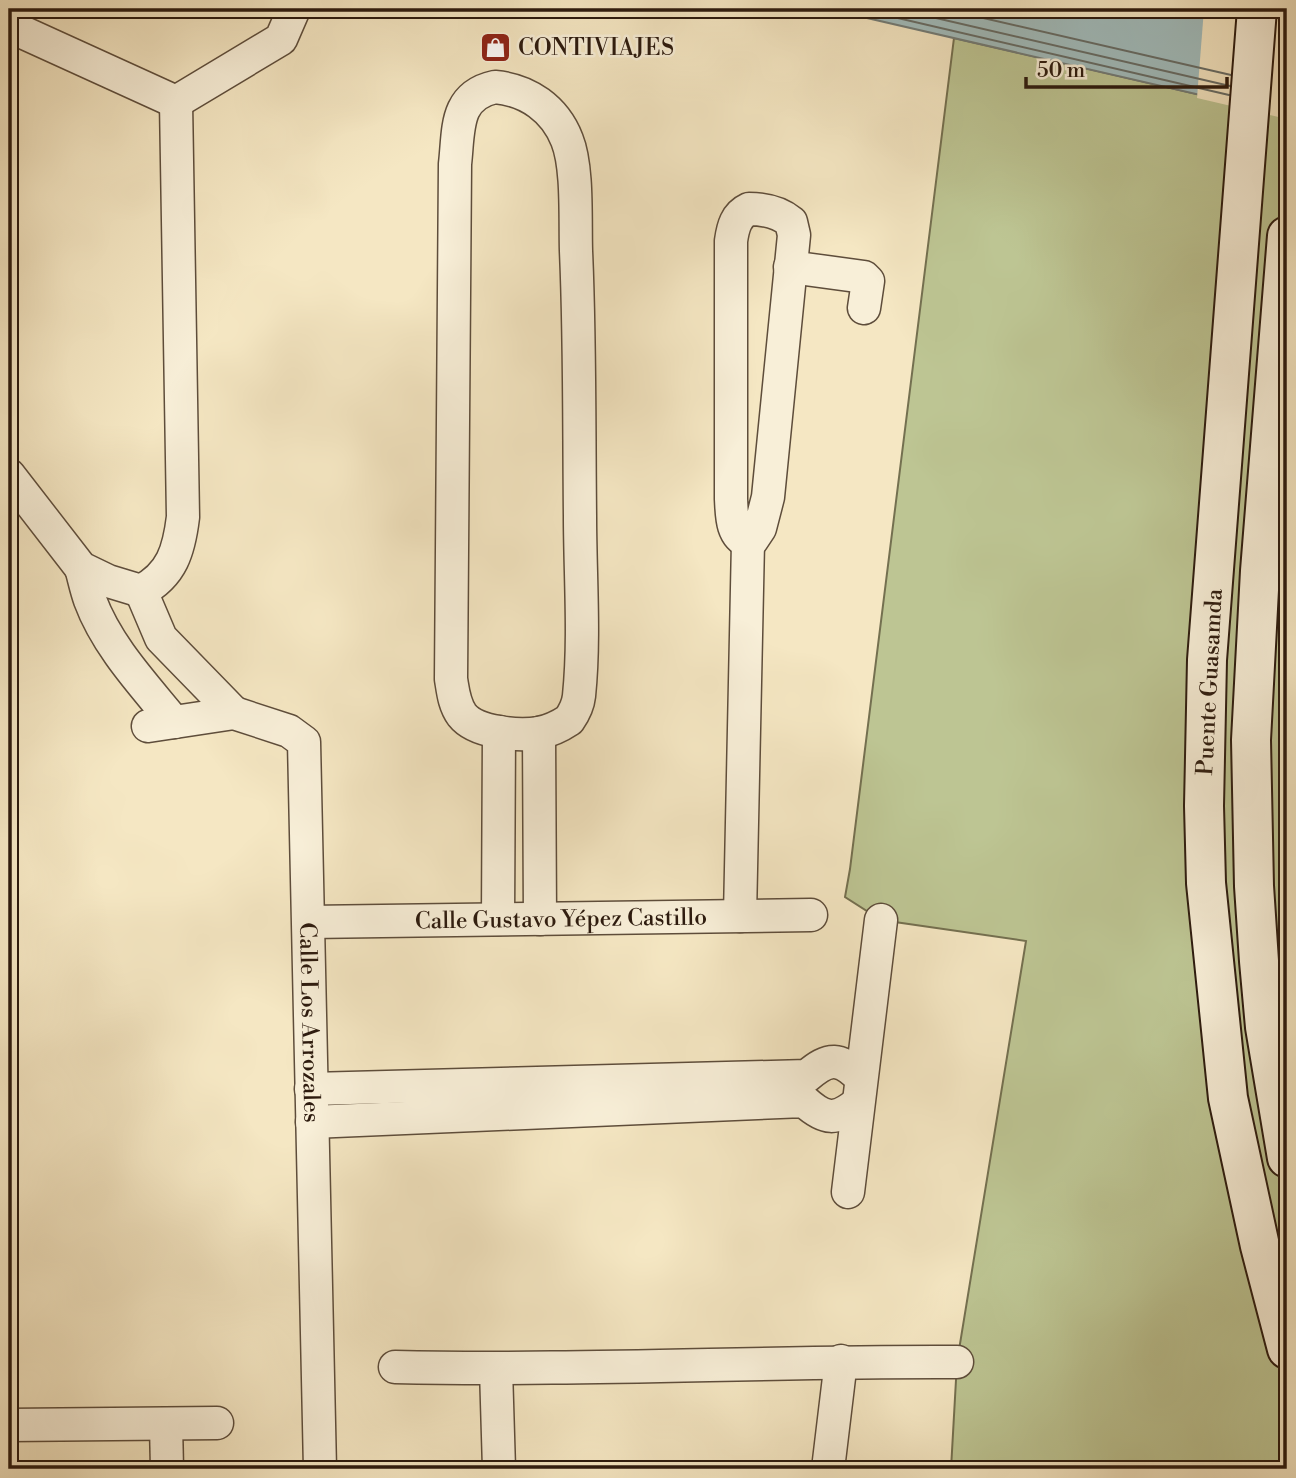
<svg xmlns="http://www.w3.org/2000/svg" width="1296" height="1478" font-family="'Libre Bodoni',serif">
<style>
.green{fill:#bdc593;stroke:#747050;stroke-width:2}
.water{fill:#a1bdbe;stroke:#727c78;stroke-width:2}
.pier{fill:#f5e7c3}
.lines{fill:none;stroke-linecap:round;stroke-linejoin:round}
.shore{stroke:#666c66;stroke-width:2}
.minor-casing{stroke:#5e4d3b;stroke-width:35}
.secondary-casing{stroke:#2c1a0e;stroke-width:42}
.path{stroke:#2c1a0e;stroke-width:4.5;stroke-dasharray:2 3.5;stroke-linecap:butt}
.minor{stroke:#f8efd8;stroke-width:32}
.secondary{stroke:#f8efd8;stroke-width:38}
.labels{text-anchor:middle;stroke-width:5;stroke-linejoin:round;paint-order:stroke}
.poi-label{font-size:23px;fill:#2c1a0e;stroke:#f8efd8;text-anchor:start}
.street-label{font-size:23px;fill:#2c1a0e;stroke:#f8efd8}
</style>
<rect width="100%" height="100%" fill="#f5e7c3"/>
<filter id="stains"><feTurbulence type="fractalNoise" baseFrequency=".00286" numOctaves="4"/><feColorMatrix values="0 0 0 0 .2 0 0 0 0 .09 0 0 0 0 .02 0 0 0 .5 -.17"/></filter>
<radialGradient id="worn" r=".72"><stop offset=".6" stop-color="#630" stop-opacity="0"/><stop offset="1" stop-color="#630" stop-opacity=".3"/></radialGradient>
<polygon class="green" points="954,38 1287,115 1287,1469 951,1469 957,1362 1026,941 881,920 845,897 850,869"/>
<polygon class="water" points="828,9 1287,9 1287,115"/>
<polygon class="pier" points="1204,9 1287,9 1287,119 1197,98"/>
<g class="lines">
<g class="shore">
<polyline points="859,9 1229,95"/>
<polyline points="897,9 1230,86"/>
<polyline points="944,9 1231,75"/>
</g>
<defs>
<g id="minor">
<polyline points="9,26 176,102"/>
<path d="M495,87C528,90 555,109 567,140C578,167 575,220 576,251C580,339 579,427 580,516C580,575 585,637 579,696C578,705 574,713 569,720C560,726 549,731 539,733C518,736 476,733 462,715C454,704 453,691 451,679L455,164C459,130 454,96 495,87Z"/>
<polyline points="176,102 281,39 294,9"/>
<path d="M749,209C764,209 779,212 791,222L794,235L768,497L760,528L752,540L748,542C731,535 732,515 731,499V241C733,227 736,215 749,209Z"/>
<polyline points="790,267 864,277 868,281 864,308"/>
<path d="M9,475L81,568L108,581L141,591C172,575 179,550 183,517L176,102"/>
<path d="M81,568C84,578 86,589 90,600C107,646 143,684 174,722"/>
<polyline points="141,591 161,638 234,713"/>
<path id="s1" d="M148,726L234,713L289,731L304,742L320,1469"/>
<polyline points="539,733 540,919"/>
<polyline points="740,916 748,542"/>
<polyline points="498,919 499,732"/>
<path id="s2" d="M309,922L811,915"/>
<path d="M311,1089L807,1076C829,1057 840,1057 861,1078"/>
<path d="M312,1122L804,1101C825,1120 836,1121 858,1103"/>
<polyline points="848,1192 881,920"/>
<path d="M395,1367C582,1371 769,1361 957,1362"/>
<polyline points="496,1369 499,1469"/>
<polyline points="166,1424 167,1469"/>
<polyline points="9,1425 217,1423"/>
<polyline points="828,1469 841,1361"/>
</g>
<g id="secondary">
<polyline points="1257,9 1207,660 1204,806 1206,883 1228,1098 1260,1246 1287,1349"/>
<polyline points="1287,236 1260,571 1251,740 1254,886 1259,961 1265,1027 1287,1158"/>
</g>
</defs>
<use href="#minor" class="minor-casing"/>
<use href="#secondary" class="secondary-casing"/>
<polyline class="path" points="1282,1381 1287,1398"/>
<use href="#minor" class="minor"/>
<use href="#secondary" class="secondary"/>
</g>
<defs>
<symbol id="shop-square" viewBox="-11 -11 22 22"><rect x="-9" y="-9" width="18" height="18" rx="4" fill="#8f2418" stroke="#f8efd8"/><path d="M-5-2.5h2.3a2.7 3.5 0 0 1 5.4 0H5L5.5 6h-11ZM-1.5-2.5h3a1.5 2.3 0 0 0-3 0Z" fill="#fff"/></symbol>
</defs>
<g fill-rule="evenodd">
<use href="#shop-square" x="478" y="30" width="35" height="35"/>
</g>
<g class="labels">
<g class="poi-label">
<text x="518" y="55">CONTIVIAJES</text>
</g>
<g class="street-label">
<text transform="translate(1209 682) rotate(-87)" y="8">Puente Guasamda</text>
<text dy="8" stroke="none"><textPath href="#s2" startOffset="252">Calle Gustavo Yépez Castillo</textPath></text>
<text dy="8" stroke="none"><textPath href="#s1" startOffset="444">Calle Los Arrozales</textPath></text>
</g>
</g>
<rect width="1296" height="1478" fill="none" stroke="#f5e7c3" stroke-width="35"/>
<rect x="10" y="10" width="1275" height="1457" fill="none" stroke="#2c1a0e" stroke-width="3.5"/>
<rect x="18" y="18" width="1261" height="1443" fill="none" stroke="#2c1a0e" stroke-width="2"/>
<path d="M1026 77v10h201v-10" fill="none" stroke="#2c1a0e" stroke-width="3.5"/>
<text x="1037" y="77" font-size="21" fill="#2c1a0e" stroke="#f8efd8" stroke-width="5" paint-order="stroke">50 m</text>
<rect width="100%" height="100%" filter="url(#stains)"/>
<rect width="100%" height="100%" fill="url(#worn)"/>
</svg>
